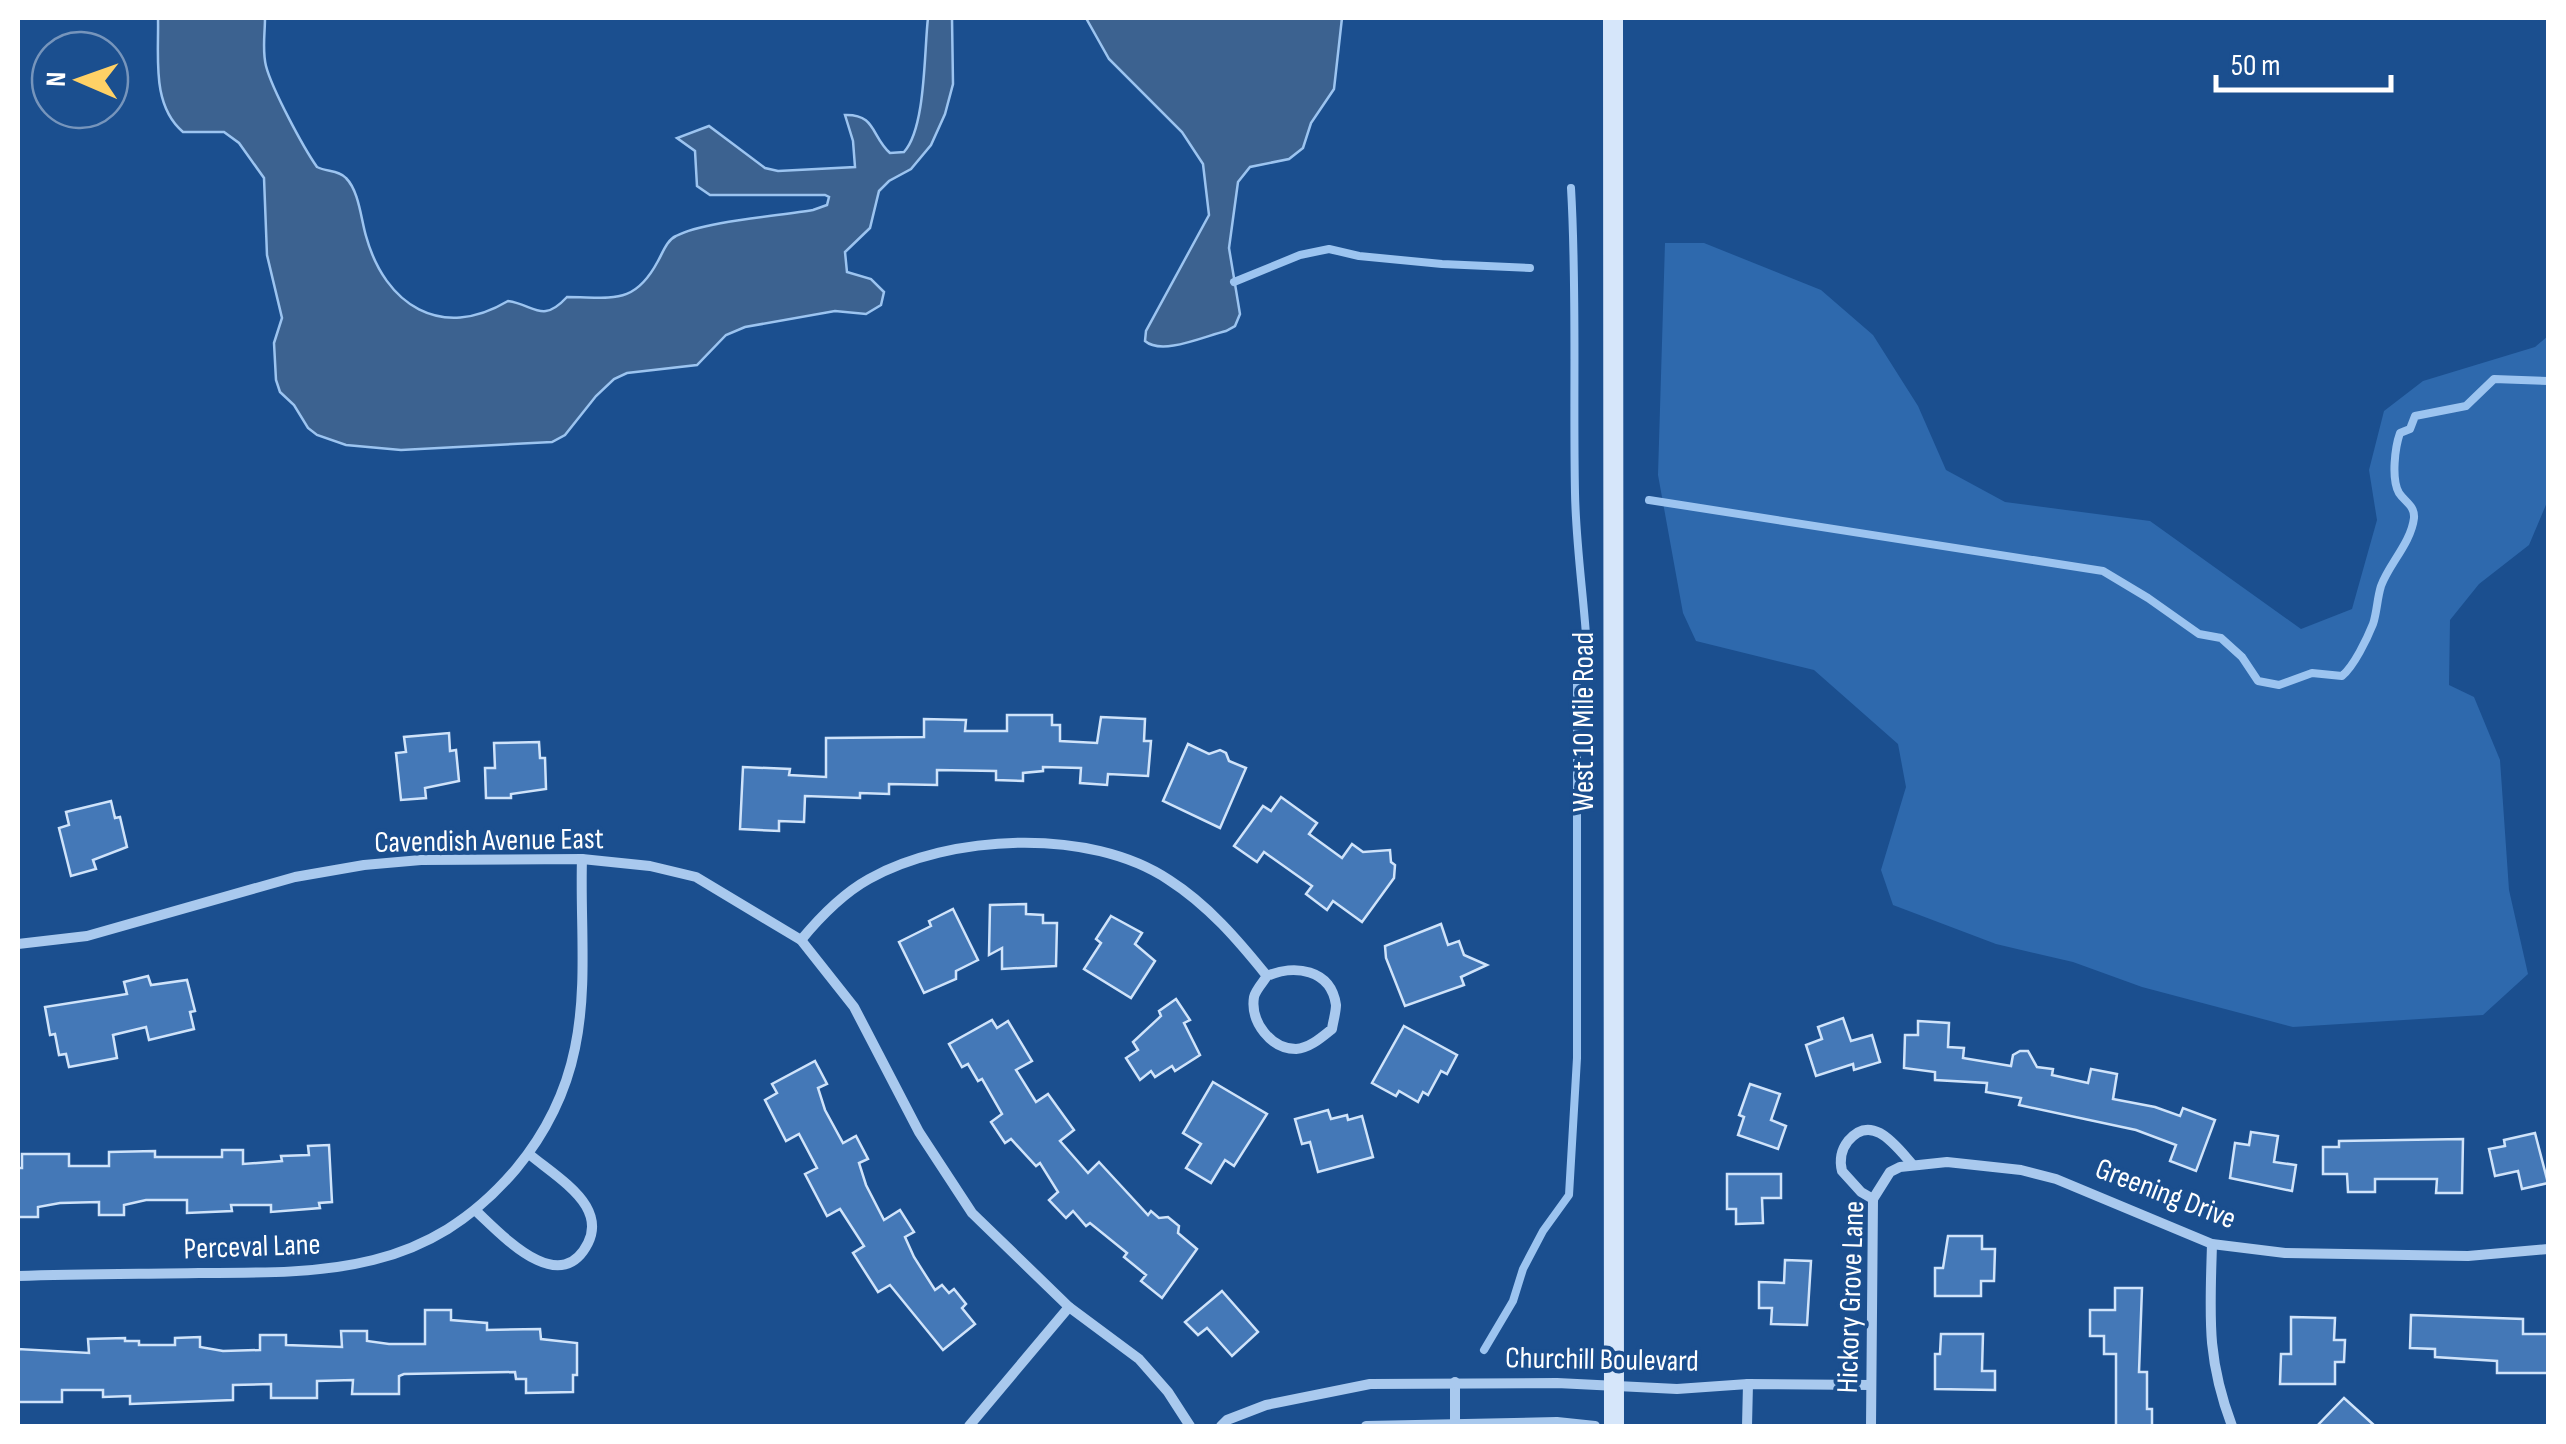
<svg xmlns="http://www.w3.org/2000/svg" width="2566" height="1444" font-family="'Sofia Sans Condensed',sans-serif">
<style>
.green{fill:#2e69ad}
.water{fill:#3c6290;stroke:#9cc4f0;stroke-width:2.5}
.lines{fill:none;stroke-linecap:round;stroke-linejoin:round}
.stream{stroke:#9cc4f0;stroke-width:8}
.building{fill:#4478b7;stroke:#cfe3fa;stroke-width:2.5}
.street{stroke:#a9c9ee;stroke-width:10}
.secondary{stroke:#d6e6fa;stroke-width:20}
.labels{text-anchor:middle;stroke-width:8;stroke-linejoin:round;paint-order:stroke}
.street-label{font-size:30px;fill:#fff;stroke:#1b4f8f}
</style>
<rect width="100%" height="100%" fill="#1b4f8f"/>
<polygon class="green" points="1665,243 1704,243 1821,290 1873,335 1918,406 1946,470 2005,502 2150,521 2301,629 2352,609 2377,520 2369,470 2384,411 2423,381 2535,347 2548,336 2548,500 2529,545 2479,584 2450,620 2449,685 2474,697 2500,760 2509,890 2528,974 2483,1015 2293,1027 2142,987 2073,962 1996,944 1893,905 1881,870 1906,787 1898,744 1814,670 1696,641 1683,613 1658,475"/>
<g class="water">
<path d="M158,18H265C265,34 262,50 266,66C272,89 303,147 317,167C327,172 339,170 346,178C359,191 361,219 366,236C385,305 441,341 508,301C535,305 542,324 567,297C612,297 634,306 658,261C663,252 667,240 676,236C704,221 779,216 813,210L827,205L829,197L825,195H710L697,186L695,151L677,138L709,126L765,168L778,171L855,167L853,141L845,115C876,114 871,136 890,153L904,152C926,128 924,51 928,18H952L953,84L945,114L931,145L911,169L889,181L879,191L870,228L845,252L847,272L871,279L884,292L881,305L866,314L835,311L745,327L726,335L697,365L627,373L614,379L596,396L565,435L552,442L401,450L346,445L317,435L308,428L294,405L280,392L276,380L274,343L282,318L267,255L264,178L239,143L224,132H183C151,105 159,56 158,18Z"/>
<path d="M1086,18H1342L1334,89L1311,123L1303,148L1289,159L1250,167L1238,182L1229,248L1240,314L1235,326L1226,331C1205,336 1162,356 1145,341L1146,331L1209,215L1203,164L1182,132L1109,59Z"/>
</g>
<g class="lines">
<g class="stream">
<polyline points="1234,282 1300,255 1329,249 1359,256 1442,264 1530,268"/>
<path d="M1649,500L2103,571L2148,598L2199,634L2221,638L2242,657L2258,681L2279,685L2312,673L2342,676C2354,666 2367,639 2373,624C2377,612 2377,599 2381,586C2389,564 2411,543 2414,518C2415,506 2405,502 2399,493C2391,479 2395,447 2400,433L2410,429L2415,416L2466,406L2494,379L2548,381"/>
<path d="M1484,1350L1513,1301L1523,1269L1543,1231L1569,1195L1577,1058V678L1586,674L1588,668C1586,610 1576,552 1575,493C1573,391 1577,289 1571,188"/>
</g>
</g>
<g class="building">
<polygon points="1007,715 1052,715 1052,725 1060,725 1060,741 1097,743 1101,717 1145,719 1144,741 1151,741 1148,776 1108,774 1107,785 1080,783 1081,768 1043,767 1043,771 1023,773 1023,781 996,780 996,771 937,770 937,785 889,784 889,794 860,793 860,798 805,796 804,822 779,821 779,831 740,829 743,767 790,769 789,775 826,777 826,738 924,737 924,719 966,720 965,731 1007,731"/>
<polygon points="449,733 450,751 456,750 459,781 425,788 426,798 401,800 396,753 406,752 404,737"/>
<polygon points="539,742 540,758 545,758 546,789 511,794 511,798 486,798 485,768 495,768 494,743"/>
<polygon points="1188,744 1209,754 1220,750 1226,753 1229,761 1246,768 1220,828 1163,801"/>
<polygon points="1281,797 1317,823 1309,834 1342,858 1352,844 1363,852 1390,850 1391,862 1395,865 1394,878 1362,922 1333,901 1327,910 1306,894 1312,886 1264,852 1257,862 1234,846 1263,806 1271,811"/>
<polygon points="111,801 115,818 120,817 127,847 93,860 96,869 71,876 59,828 69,825 66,812"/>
<polygon points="1026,904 1026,914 1043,915 1043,923 1057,923 1056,966 1002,969 1002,948 989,955 990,905"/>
<polygon points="953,909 978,960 956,971 956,979 924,993 899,942 931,926 929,921"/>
<polygon points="1111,916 1142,933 1135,944 1155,961 1131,998 1084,969 1101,943 1096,939"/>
<polygon points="1441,924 1448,945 1459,941 1464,955 1487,965 1461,977 1464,985 1405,1006 1386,958 1385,946"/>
<polygon points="148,976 151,985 187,980 195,1011 190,1012 194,1029 149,1040 146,1027 113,1035 117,1058 69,1067 66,1054 59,1055 55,1034 50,1035 45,1007 127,994 124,982"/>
<polygon points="1176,999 1190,1020 1184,1023 1200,1055 1175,1071 1172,1066 1155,1077 1151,1071 1140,1080 1126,1058 1138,1050 1133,1042 1161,1016 1159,1011"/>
<polygon points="1843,1018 1851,1041 1872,1035 1880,1062 1854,1070 1853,1064 1816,1076 1806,1045 1822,1039 1818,1027"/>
<polygon points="992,1020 997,1028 1008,1021 1032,1061 1016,1070 1036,1102 1048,1094 1074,1130 1060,1141 1088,1173 1099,1162 1148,1215 1151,1211 1159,1218 1168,1217 1179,1226 1178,1233 1197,1249 1162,1298 1141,1281 1146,1275 1124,1257 1127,1253 1090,1223 1086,1226 1073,1211 1066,1218 1049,1200 1058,1192 1040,1163 1036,1166 1011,1139 1005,1143 991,1122 1002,1114 982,1079 978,1081 968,1064 962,1067 949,1044"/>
<polygon points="1918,1021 1949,1023 1948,1047 1964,1048 1963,1058 2011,1066 2013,1055 2020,1051 2028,1051 2037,1067 2053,1069 2052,1075 2088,1083 2091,1069 2117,1074 2113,1099 2155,1107 2180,1116 2183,1108 2215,1120 2196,1171 2170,1161 2176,1145 2136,1130 2019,1105 2021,1098 1986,1092 1987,1083 1935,1080 1935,1072 1904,1068 1905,1035 1918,1035"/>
<polygon points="1404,1026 1457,1055 1447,1074 1441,1071 1428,1095 1423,1092 1418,1102 1399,1091 1396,1096 1372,1083"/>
<polygon points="815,1061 827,1084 818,1088 825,1110 843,1143 856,1136 868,1159 859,1163 866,1185 884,1220 900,1210 914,1232 905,1237 914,1257 935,1290 942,1285 949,1293 954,1289 966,1304 962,1308 975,1324 943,1350 890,1285 878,1292 853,1253 864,1246 840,1209 827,1216 805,1174 817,1168 799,1134 786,1141 765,1100 777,1093 772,1084"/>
<polygon points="1213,1082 1267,1114 1234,1166 1225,1160 1211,1183 1186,1168 1201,1144 1183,1133"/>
<polygon points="1750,1084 1780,1094 1771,1120 1786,1126 1778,1149 1738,1135 1744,1117 1739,1115"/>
<polygon points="1328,1110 1331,1119 1347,1115 1348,1120 1362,1116 1373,1157 1318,1172 1310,1142 1302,1144 1295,1119"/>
<polygon points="2251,1132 2278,1136 2274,1162 2296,1165 2292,1191 2230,1178 2235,1143 2249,1145"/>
<polygon points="2535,1133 2548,1183 2522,1189 2518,1171 2495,1176 2489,1149 2505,1146 2504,1140"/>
<polygon points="2463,1139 2462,1193 2436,1193 2437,1179 2375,1179 2375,1192 2348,1192 2347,1174 2323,1174 2323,1147 2339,1147 2339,1141"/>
<polygon points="329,1145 332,1202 319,1203 320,1208 271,1212 271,1205 231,1205 232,1211 187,1213 187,1200 146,1200 124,1205 124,1215 99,1215 99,1202 60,1203 38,1207 38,1217 18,1217 18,1168 22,1168 22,1154 69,1154 69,1166 109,1166 109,1152 155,1151 155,1157 222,1157 222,1150 243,1150 243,1164 282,1161 281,1156 309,1155 308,1146"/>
<polygon points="1727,1174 1781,1174 1781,1198 1762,1198 1763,1223 1736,1224 1736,1209 1727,1209"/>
<polygon points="1948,1236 1982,1236 1982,1249 1995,1249 1994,1281 1981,1281 1981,1296 1935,1296 1935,1268 1943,1268"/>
<polygon points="1785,1260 1811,1261 1807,1325 1771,1324 1772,1308 1759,1308 1759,1282 1784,1283"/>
<polygon points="2115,1288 2142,1288 2139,1372 2147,1372 2147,1409 2152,1409 2152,1426 2116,1426 2116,1354 2104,1354 2104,1336 2090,1336 2090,1310 2115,1310"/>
<polygon points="1222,1291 1258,1332 1232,1356 1207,1328 1198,1335 1185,1322"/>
<polygon points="425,1310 451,1310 451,1320 487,1323 487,1330 540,1329 541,1339 577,1343 577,1375 573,1375 573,1392 526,1393 526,1379 516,1379 515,1372 404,1374 399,1376 399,1394 352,1394 353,1380 317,1381 317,1398 271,1398 271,1384 233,1385 233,1400 130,1404 130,1396 103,1397 103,1390 62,1390 62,1402 18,1402 18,1349 89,1353 88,1339 125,1338 125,1341 139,1341 139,1345 175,1345 175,1338 200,1337 200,1347 223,1351 260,1350 260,1335 286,1335 286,1345 342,1347 341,1331 367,1331 367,1341 389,1344 425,1344"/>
<polygon points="2411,1315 2523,1319 2523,1334 2548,1334 2548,1373 2497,1373 2497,1361 2435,1357 2435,1349 2410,1348"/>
<polygon points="2291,1317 2335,1318 2334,1340 2345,1340 2344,1362 2335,1362 2335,1384 2280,1384 2281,1354 2291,1354"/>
<polygon points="1941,1334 1983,1334 1982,1371 1995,1371 1995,1390 1935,1389 1935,1354 1940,1354"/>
<polygon points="2344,1398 2375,1426 2317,1426"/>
</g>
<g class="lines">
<g class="street">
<path d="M801,940C820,917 842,894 869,879C950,834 1090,827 1169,880C1208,905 1238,940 1267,976C1263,982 1255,991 1254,997C1250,1022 1271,1049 1296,1049C1310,1048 1322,1037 1332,1029C1333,1022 1336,1012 1336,1005C1331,969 1294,964 1267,976"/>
<polyline points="18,944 87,936 295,877 364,865 421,860 582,859 650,866 696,877 801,940 854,1007 919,1132 972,1213 1069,1307 1139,1359 1168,1392 1190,1426"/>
<path d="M1873,1199L1861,1192L1842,1171C1839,1159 1841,1150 1848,1141C1872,1112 1896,1146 1912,1164"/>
<path d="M476,1211C502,1235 560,1299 588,1243C594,1231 593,1218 586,1206C574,1186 547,1169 529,1154"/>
<path d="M2212,1244C2210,1316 2206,1357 2232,1426"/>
<path d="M18,1276C78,1274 139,1274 199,1273C326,1273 427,1274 516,1169C545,1134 566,1092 575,1048C588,986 580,921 582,859"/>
<polyline points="1455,1382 1455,1423"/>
<polyline points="969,1426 1069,1307"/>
<polyline points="1221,1426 1227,1420 1266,1405 1370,1384 1557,1383 1677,1389 1748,1384 1870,1385"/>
<polyline points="1366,1426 1557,1422 1595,1426"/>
<polyline points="1747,1426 1748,1384"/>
<polyline points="1871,1426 1873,1199 1890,1172 1900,1167 1947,1162 2021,1170 2056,1179 2212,1244 2285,1253 2468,1256 2548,1249"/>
</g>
<polyline class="secondary" points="1613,18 1614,1426"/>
</g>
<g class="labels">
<g class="street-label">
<text transform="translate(1583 722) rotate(-90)" y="10">West 10 Mile Road</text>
<text transform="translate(489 840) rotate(-1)" y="10">Cavendish Avenue East</text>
<text transform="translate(2166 1193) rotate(21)" y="10">Greening Drive</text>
<text transform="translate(252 1246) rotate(-2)" y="10">Perceval Lane</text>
<text transform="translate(1850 1297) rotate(-88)" y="10">Hickory Grove Lane</text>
<text transform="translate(1602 1359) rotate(1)" y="10">Churchill Boulevard</text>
</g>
</g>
<rect width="2566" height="1444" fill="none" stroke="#ffffff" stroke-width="40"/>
<g transform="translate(80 80) rotate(272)"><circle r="48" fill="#1b4f8f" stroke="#7695bc" stroke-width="2.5"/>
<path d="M0-8L18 38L0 25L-18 38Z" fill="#ffd166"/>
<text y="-15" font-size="28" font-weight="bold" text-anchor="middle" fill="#ffffff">N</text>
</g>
<path d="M2216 75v15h175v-15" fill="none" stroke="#ffffff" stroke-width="5"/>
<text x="2231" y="75" font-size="30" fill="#ffffff" stroke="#1b4f8f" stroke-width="8" paint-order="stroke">50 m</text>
</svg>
